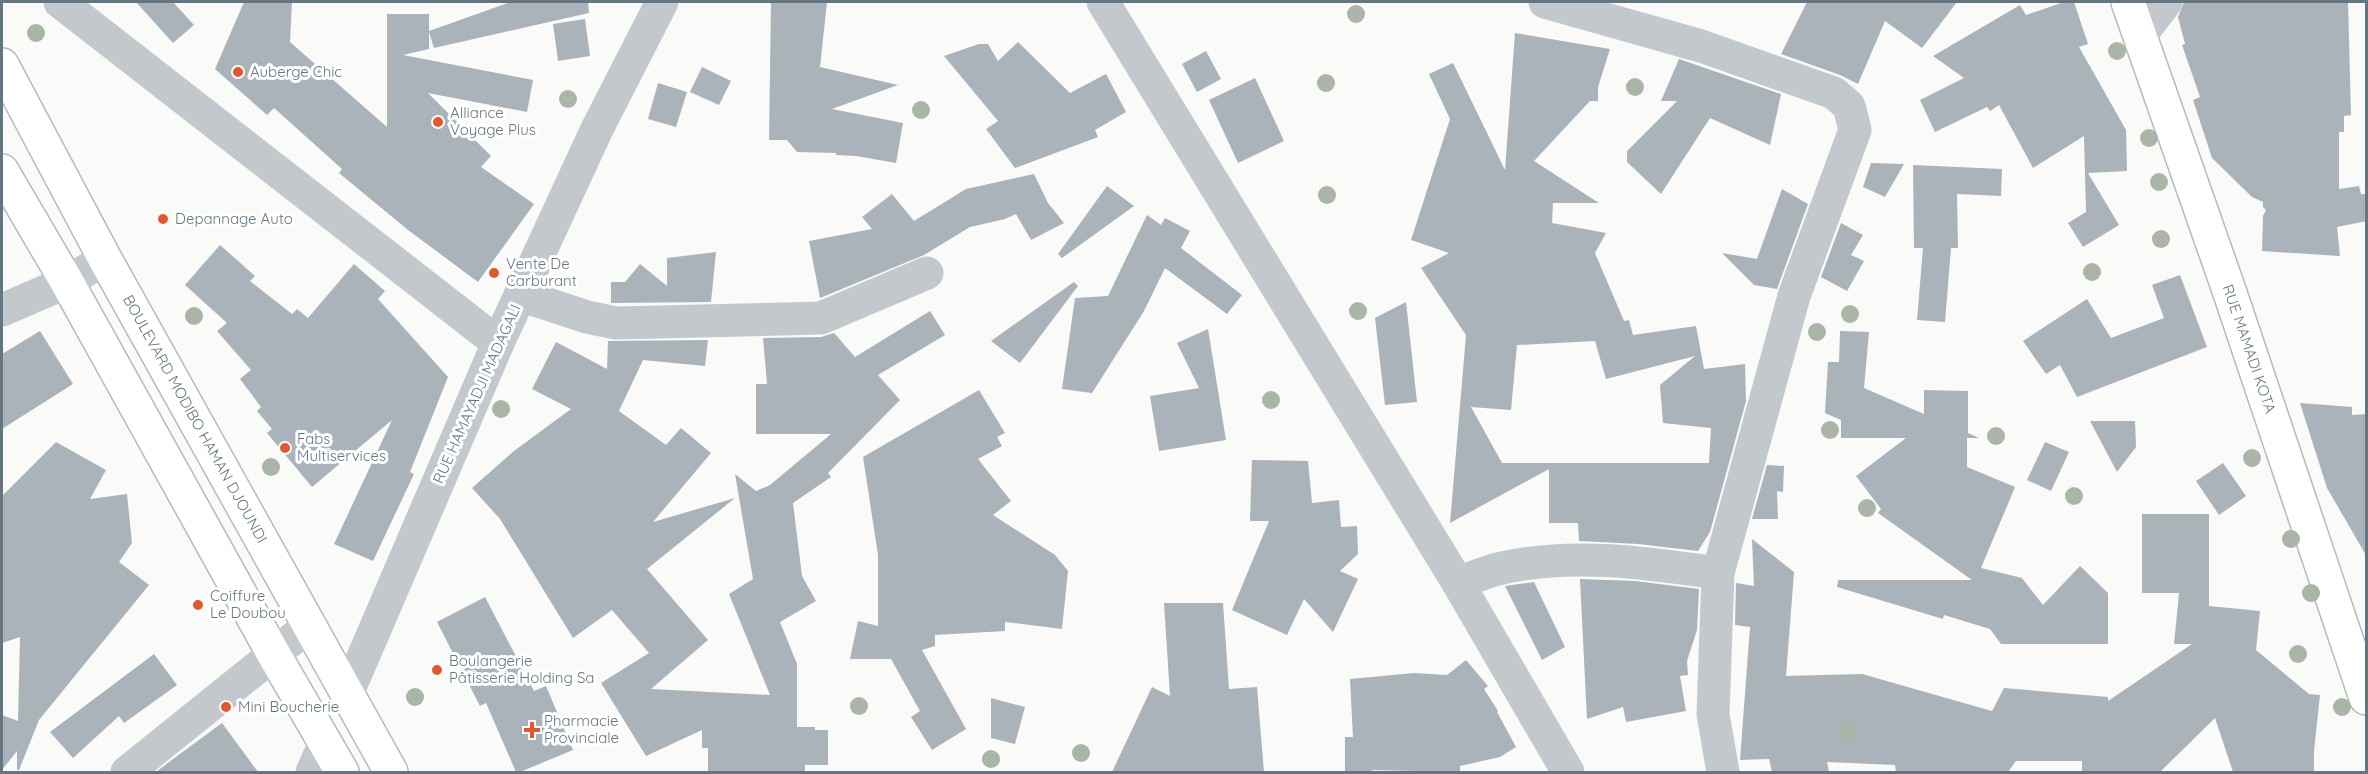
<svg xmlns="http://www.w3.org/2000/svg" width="2368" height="774" font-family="Quicksand,sans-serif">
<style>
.building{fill:#aab3b9;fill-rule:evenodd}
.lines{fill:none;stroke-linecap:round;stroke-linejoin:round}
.major-casing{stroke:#b5babe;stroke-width:36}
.minor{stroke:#c3c8cc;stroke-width:33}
.major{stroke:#fff;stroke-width:33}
.tree{fill:#aab4a7}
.poi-dot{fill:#e4572e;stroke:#fff;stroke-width:2}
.labels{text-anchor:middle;stroke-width:6;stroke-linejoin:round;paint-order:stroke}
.poi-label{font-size:15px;fill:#657683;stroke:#fff;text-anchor:start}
.street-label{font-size:15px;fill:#657683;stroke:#fff}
</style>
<rect width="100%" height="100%" fill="#fafaf8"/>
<g class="building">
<polygon points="136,2 173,2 194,25 173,43"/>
<polygon points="244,2 292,2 290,42 387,127 387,14 429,14 429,31 511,2 588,2 589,13 434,48 429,32 429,49 403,55 533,80 527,112 428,93 491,156 481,167 534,204 478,282 408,230 339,173 342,169 274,108 267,115 215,69"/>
<polygon points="771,2 827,2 820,67 898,85 832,109 903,123 896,163 856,156 836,155 836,153 797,152 787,140 769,140"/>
<polygon points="1807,2 1957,2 1922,48 1885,21 1858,84 1840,75 1781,54"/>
<polygon points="2064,2 2074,2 2088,44 2079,47 2126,130 2127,171 2088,173 2119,225 2083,247 2068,223 2086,212 2084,136 2033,168 1999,105 1990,111 1987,107 1935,132 1920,100 1964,78 1933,56 2020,5 2026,15"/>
<polygon points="2184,2 2348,2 2351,115 2344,116 2344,132 2339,132 2339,189 2359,186 2361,194 2367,194 2367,221 2337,227 2340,256 2262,251 2263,216 2266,210 2263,207 2263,202 2252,197 2212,158 2193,100 2200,97 2182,45 2185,44 2178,17"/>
<polygon points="585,19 590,56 558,61 553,24"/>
<path d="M1515,33L1610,49L1598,87V101H1590L1534,161L1599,203H1553L1552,223L1606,233L1595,253L1624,321L1629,320L1633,335L1696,326L1704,369L1745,364L1746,401L1710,532L1698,551L1638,544L1579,541L1578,523H1549V469L1450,523L1466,335L1421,268L1449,253L1411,240L1450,119L1429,74L1453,63L1505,170ZM1595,341L1606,379L1695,356L1660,385L1663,423L1711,428L1709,463H1502L1471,407L1511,410L1517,345Z"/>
<polygon points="1018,42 1070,93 1106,74 1126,112 1095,130 1098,137 1015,168 986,129 998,121 944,56 979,44 988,44 998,61"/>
<polygon points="1206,51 1221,79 1197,92 1182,64"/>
<polygon points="1679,59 1781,94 1770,145 1710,118 1661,194 1627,162 1627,151 1677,101 1661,101"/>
<polygon points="702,67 731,81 719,105 690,92"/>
<polygon points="1255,78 1284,141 1238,163 1209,100"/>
<polygon points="658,83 687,92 676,127 648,119"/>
<polygon points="1871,163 1904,164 1885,197 1863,187"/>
<polygon points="1913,165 2002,169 2001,196 1957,194 1958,248 1951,248 1945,322 1917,320 1923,248 1914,248"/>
<polygon points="1034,174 1048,203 1064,223 1031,240 1016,214 1005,219 970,227 924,255 820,298 809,241 872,229 862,217 892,194 914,221 966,189"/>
<polygon points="1107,186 1134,206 1062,258 1058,254"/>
<polygon points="1782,189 1808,204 1777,289 1754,285 1722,253 1757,259"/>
<polygon points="1147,215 1161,225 1165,218 1190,231 1181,248 1242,295 1227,314 1165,268 1144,311 1092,393 1062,389 1075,298 1108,296"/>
<polygon points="1841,223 1863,235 1851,255 1864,261 1847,291 1821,277"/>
<polygon points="220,245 255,276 250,281 292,314 297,309 308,318 354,264 385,291 378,299 448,377 410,472 414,474 373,561 334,544 392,420 312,487 267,433 272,429 257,411 261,407 240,379 251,370 217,331 227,323 185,285"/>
<polygon points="716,252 711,302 611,303 611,282 625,282 640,264 667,286 667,258"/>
<polygon points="2180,275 2207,347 2077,397 2060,365 2046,374 2023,341 2087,299 2111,338 2164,318 2152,285"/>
<polygon points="1074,282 1078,286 1020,363 991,341"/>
<polygon points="1406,302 1417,402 1385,405 1375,318"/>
<polygon points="930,311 945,335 878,375 900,400 828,473 831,477 793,503 802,576 816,601 780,622 797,664 797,727 815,727 815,730 828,730 828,765 805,765 805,772 708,772 708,748 702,748 702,730 646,756 601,683 649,653 612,610 573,638 500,519 472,488 514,451 571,409 532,389 556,342 607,369 608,341 708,340 705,366 643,360 619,411 666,445 681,428 711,453 653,522 735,498 647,569 708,640 651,689 770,695 729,594 753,579 735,474 756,491 770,485 831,434 756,434 756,384 767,384 763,338 821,337 834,333 855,357"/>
<polygon points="1208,329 1226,440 1159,451 1150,396 1199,388 1177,343"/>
<polygon points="40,331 73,384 2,429 2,354"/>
<polygon points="1840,331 1869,332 1864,388 1924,414 1924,390 1968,391 1968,433 1979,438 1967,438 1967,467 2015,487 1981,568 2022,578 2043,605 2080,566 2108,593 2108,644 2001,644 1990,629 1944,615 1943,619 1837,587 1838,580 1972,580 1878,513 1881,509 1856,476 1906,438 1841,438 1841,420 1825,413 1828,362 1839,362"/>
<polygon points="979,390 1005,433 997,437 1002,446 978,459 1011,501 993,515 1055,555 1068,571 1062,629 1005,622 1005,631 935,635 935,646 922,650 966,729 932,750 911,717 920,711 891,659 850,659 858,621 878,626 878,555 863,457"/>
<polygon points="2300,403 2352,407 2352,415 2367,414 2367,557 2327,488"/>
<polygon points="2090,421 2135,421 2136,447 2117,472"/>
<polygon points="56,442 106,470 90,499 127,494 132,543 119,562 149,585 39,720 19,770 17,770 17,751 2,770 2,715 18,721 20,637 2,643 2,496"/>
<polygon points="2045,442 2069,452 2051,491 2027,480"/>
<polygon points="1252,460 1308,461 1312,503 1339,500 1341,527 1357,526 1358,554 1340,571 1358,579 1333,632 1304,599 1287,635 1232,610 1269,521 1250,521"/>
<polygon points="2223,463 2246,496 2219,515 2196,481"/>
<polygon points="1767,465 1784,466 1783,492 1777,491 1778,519 1752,519"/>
<polygon points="2142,514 2209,514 2209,606 2260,611 2256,650 2309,694 2320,695 2314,751 2314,772 2233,772 2215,718 2160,772 2082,772 2082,761 2016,761 2008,772 1896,772 1895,765 1827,762 1829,772 1772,772 1769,759 1740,760 1750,627 1735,625 1736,583 1754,586 1752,539 1794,572 1786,676 1862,674 1992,711 2004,688 2108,697 2108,701 2192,644 2174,644 2179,593 2142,593"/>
<polygon points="1580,579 1635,581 1699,589 1697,630 1687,661 1688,675 1680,676 1686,711 1626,722 1623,707 1587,719"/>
<polygon points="1534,582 1565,647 1542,660 1505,586"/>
<polygon points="485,597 534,691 546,686 573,750 520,772 516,772 486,703 480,706 437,622"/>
<polygon points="1164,603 1223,603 1229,689 1257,687 1264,772 1112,772 1152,687 1170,696"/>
<polygon points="154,654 177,685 124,723 119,716 73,758 50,732"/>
<polygon points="1466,660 1488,686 1484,689 1498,711 1497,712 1516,747 1500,757 1460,766 1460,772 1372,770 1372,772 1345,772 1345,737 1353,737 1350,679 1414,673 1447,675"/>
<polygon points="991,698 1025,707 1015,744 991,738"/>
<polygon points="222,723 258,772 156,772 169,762"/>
</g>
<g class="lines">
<defs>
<g id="major">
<polyline points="2128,2 2230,293 2366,698"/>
<polyline points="2,65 105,259 391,772"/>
<polyline points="2,171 67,282 273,653 342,772"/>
</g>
</defs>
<use href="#major" class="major-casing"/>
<g class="minor">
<polyline points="60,2 498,343"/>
<polyline points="1103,2 1458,583 1568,772"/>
<polyline points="1545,2 1701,46 1834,93 1849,106 1855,130 1794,296 1718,573 1713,714 1723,772"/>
<polyline points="2140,36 2166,2"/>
<polyline points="520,295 587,317 616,323 821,318 927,273"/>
<polyline points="2,310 67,282 105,259"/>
<path d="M1458,583C1473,578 1487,571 1502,568C1574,552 1646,563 1718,573"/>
<polyline points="348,692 498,343 597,129 662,2"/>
<polyline points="127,772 310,625"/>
<polyline points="312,772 325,743"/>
</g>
<use href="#major" class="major"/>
</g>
<g class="tree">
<circle cx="1356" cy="14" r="9"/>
<circle cx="36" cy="33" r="9"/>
<circle cx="2117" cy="51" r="9"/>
<circle cx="1326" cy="83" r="9"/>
<circle cx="1635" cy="87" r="9"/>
<circle cx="568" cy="99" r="9"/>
<circle cx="921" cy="110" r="9"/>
<circle cx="2149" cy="138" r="9"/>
<circle cx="2159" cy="182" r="9"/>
<circle cx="1327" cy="195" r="9"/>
<circle cx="2161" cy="239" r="9"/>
<circle cx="2092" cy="272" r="9"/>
<circle cx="1358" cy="311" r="9"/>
<circle cx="1850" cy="314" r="9"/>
<circle cx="194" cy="316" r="9"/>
<circle cx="1817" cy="332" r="9"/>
<circle cx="1271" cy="400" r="9"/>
<circle cx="501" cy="409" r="9"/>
<circle cx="1830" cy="430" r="9"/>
<circle cx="1996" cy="436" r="9"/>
<circle cx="2252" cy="458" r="9"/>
<circle cx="271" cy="467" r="9"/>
<circle cx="2074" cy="496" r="9"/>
<circle cx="1867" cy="508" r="9"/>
<circle cx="2291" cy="539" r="9"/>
<circle cx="2311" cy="593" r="9"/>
<circle cx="2298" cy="654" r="9"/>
<circle cx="415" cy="697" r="9"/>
<circle cx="859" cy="706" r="9"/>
<circle cx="2342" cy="707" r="9"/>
<circle cx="1848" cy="732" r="9"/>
<circle cx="1081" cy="753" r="9"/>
<circle cx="991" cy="759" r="9"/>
</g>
<g class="poi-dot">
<circle cx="238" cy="72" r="6"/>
<circle cx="438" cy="122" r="6"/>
<circle cx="163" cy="219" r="6"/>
<circle cx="494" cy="273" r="6"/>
<circle cx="285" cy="448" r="6"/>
<circle cx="198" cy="605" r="6"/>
<circle cx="437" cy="670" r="6"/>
<circle cx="226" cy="707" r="6"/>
<path d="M529 721h6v6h6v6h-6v6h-6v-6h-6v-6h6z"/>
</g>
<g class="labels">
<g class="poi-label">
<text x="250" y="77">Auberge Chic</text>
<text x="450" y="118">Alliance<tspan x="450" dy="17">Voyage Plus</tspan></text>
<text x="175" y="224">Depannage Auto</text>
<text x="506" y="269">Vente De<tspan x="506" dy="17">Carburant</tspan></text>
<text x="297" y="444">Fabs<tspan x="297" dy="17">Multiservices</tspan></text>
<text x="210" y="601">Coiffure<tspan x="210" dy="17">Le Doubou</tspan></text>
<text x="449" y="666">Boulangerie<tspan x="449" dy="17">Pâtisserie Holding Sa</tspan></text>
<text x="238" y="712">Mini Boucherie</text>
<text x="544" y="726">Pharmacie<tspan x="544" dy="17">Provinciale</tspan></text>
</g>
<g class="street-label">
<text transform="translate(2249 349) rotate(71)" y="5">RUE MAMADI KOTA</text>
<text transform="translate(477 394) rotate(-66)" y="5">RUE HAMAYADJI MADAGALI</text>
<text transform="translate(195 419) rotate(61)" y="5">BOULEVARD MODIBO HAMAN DJOUNDI</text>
</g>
</g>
<rect width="2368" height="774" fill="none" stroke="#657683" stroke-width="6"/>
</svg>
